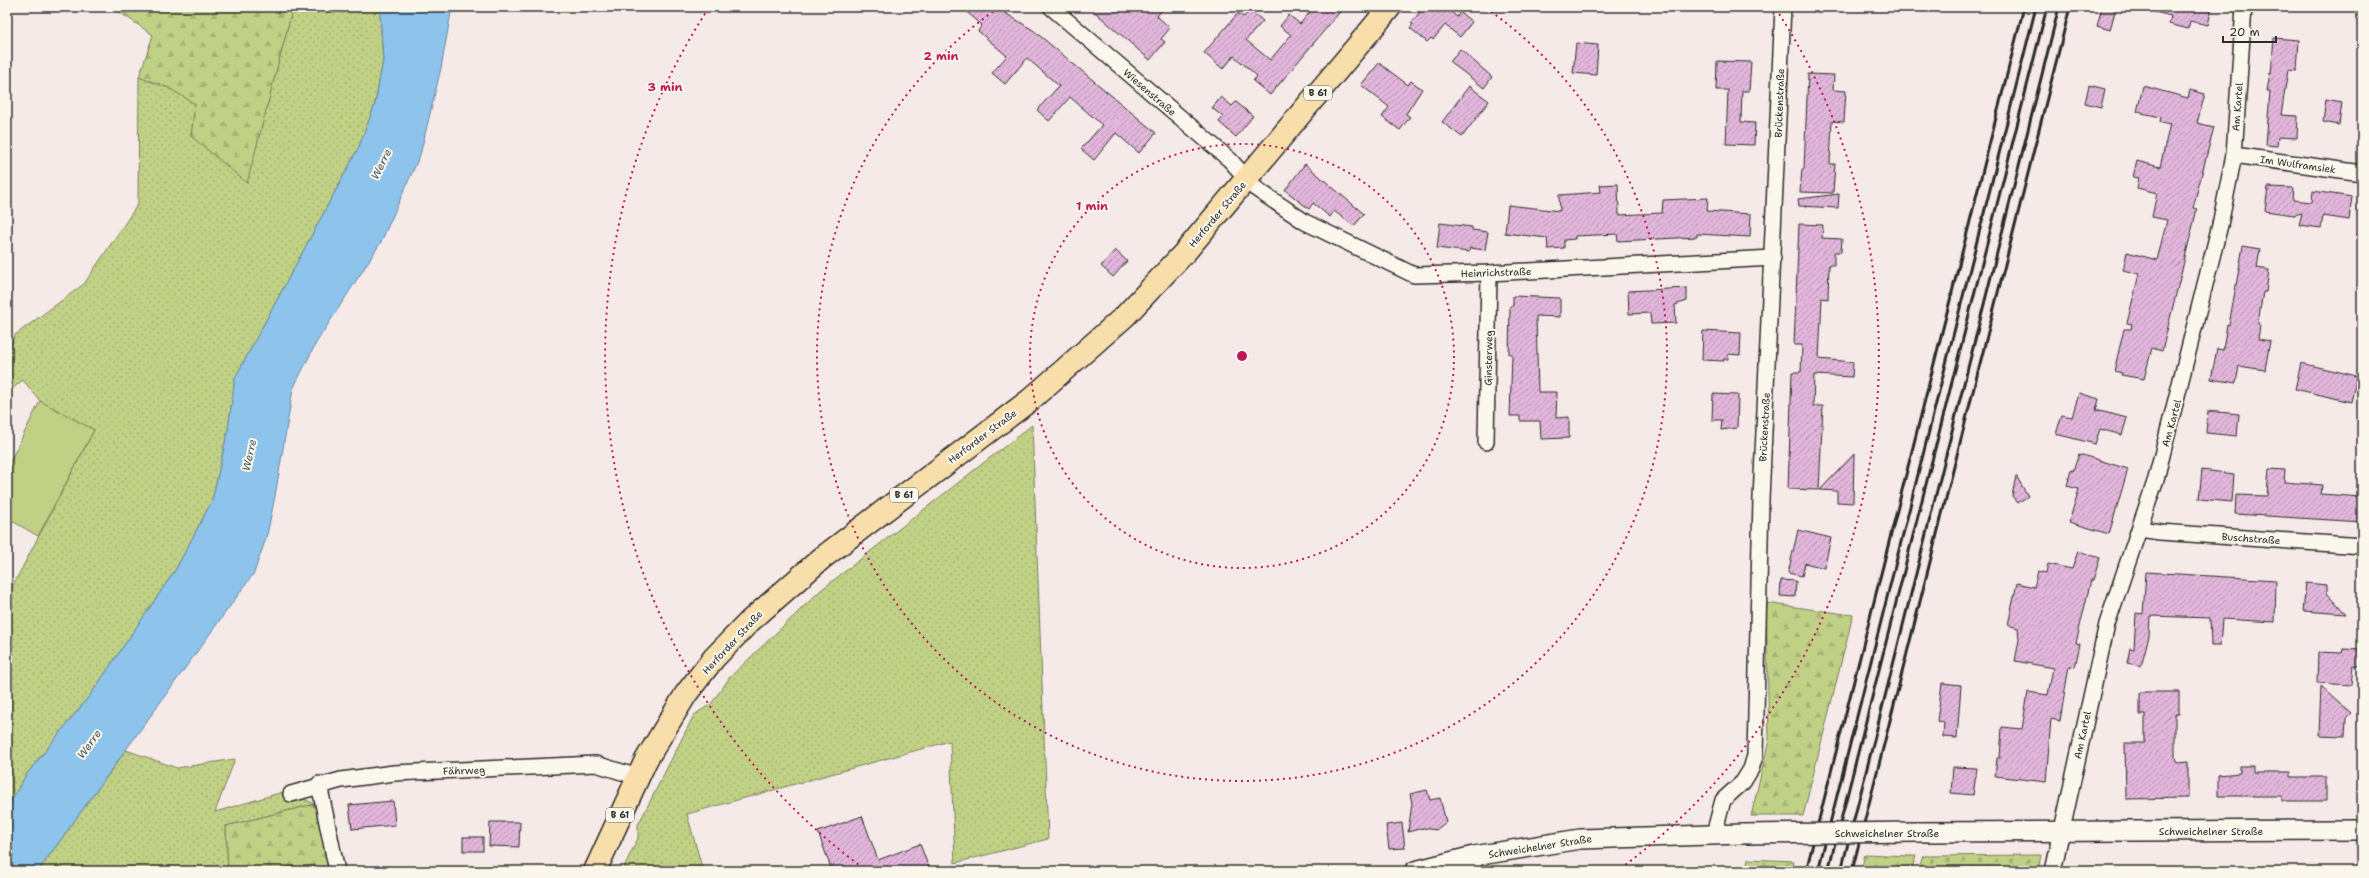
<svg xmlns="http://www.w3.org/2000/svg" width="2369" height="878" font-family="'Shantell Sans',sans-serif">
<style>
.green{fill:url(#green-dots);stroke:#767e58}
.forest{fill:url(#forest-firs);stroke:#767e58}
.cemetery{fill:url(#cemetery-stones);stroke:#767e58}
.pitch{fill:#c0d186;stroke:#767e58}
.water{fill:#8ec4ec;stroke:#66879f}
.building{fill:url(#building-hatch);stroke:#2b2b2b}
.lines{fill:none;stroke-linecap:round;stroke-linejoin:round}
.minor-casing{stroke:#2b2b2b;stroke-width:18}
.tertiary-casing{stroke:#2b2b2b;stroke-width:22}
.primary-casing{stroke:#2b2b2b;stroke-width:25}
.minor{stroke:#fbf7ec;stroke-width:15}
.tertiary{stroke:#fbf7ec;stroke-width:19}
.primary{stroke:#f8deab;stroke-width:22}
.rail{stroke:#2b2b2b;stroke-width:3}
.tertiary-bridge-casing{stroke:#2b2b2b;stroke-width:22;stroke-linecap:butt}
.tertiary-bridge{stroke:#fbf7ec;stroke-width:19}
.ring{fill:none;stroke:#c2185b;stroke-width:2;stroke-dasharray:2 4}
.labels{text-anchor:middle;stroke-width:4;stroke-linejoin:round;paint-order:stroke}
.shield{fill:#fbf7ec;stroke:#696865;stroke-width:1}
.shield-label{font-size:9px;font-weight:bold;fill:#2b2b2b}
.street-label{font-size:10px;fill:#2b2b2b;stroke:#fbf7ec}
.water-label{font-size:11px;font-style:italic;fill:#495965;stroke:#fbf7ec}
.centre{fill:#c2185b;stroke:#fbf7ec;stroke-width:2}
.ring-label{font-size:12px;text-anchor:middle;font-weight:bold;fill:#c2185b;stroke:#fbf7ec;stroke-width:4;stroke-linejoin:round;paint-order:stroke}
</style>
<defs>
<pattern id="green-dots" width="8" height="8" patternUnits="userSpaceOnUse"><rect width="8" height="8" fill="#c0d186"/><path d="M2 2h.1M6 6h.1" fill="none" stroke="#a5b474" stroke-width="1.8" stroke-linecap="round"/></pattern>
<pattern id="forest-firs" width="22" height="20" patternUnits="userSpaceOnUse"><rect width="22" height="20" fill="#c0d186"/><path d="M5 1l3.5 6h-7zM16 11l3.5 6h-7z" fill="#a5b474"/></pattern>
<pattern id="cemetery-stones" width="16" height="16" patternUnits="userSpaceOnUse"><rect width="16" height="16" fill="#c0d186"/><path d="M2 7V4a2 2 0 0 1 4 0v3zM10 15v-3a2 2 0 0 1 4 0v3z" fill="#a5b474"/></pattern>
<pattern id="building-hatch" width="6" height="6" patternUnits="userSpaceOnUse"><rect width="6" height="6" fill="#e3b7db"/><path d="M-1 1l2-2M0 6l6-6M5 7l2-2" fill="none" stroke="#b895b2"/></pattern>
</defs>
<rect width="100%" height="100%" fill="#f6eae9"/>
<filter id="ink" filterUnits="userSpaceOnUse"><feTurbulence type="fractalNoise" baseFrequency=".025" numOctaves="2"/><feDisplacementMap in="SourceGraphic" scale="8" xChannelSelector="R" yChannelSelector="G"/><feConvolveMatrix kernelMatrix="1 2 1 2 8 2 1 2 1" color-interpolation-filters="sRGB"/></filter>
<g filter="url(#ink)">
<g class="green">
<polygon points="293,7 377,7 380,12 383,61 375,104 358,149 235,378 228,430 212,501 176,569 91,694 26,775 7,809 7,597 94,430 40,401 23,380 7,393 7,352 15,335 84,284 138,204 139,77 169,88 196,104 246,183"/>
<polygon points="1032,425 1048,839 955,863 950,741 687,814 703,871 622,871 638,838 638,825 694,715 711,704 730,677 821,590"/>
<polygon points="126,750 177,768 235,759 215,812 286,791 315,804 226,826 228,871 38,871"/>
</g>
<g class="forest">
<polygon points="112,7 293,7 247,183 191,136 195,104 169,88 139,77 153,35"/>
<polygon points="1766,603 1853,615 1803,816 1751,816 1769,740"/>
<polygon points="315,804 323,831 329,871 228,871 226,826"/>
<polygon points="1865,854 1909,856 1916,856 1911,871 1861,871"/>
<polygon points="1748,859 1793,861 1791,871 1745,871"/>
</g>
<polygon class="cemetery" points="2041,855 2038,871 1918,871 1923,856"/>
<polygon class="pitch" points="40,401 94,430 38,536 7,518 7,468"/>
<polygon class="water" points="377,7 452,7 441,68 420,155 381,242 316,343 293,389 275,496 267,535 254,573 38,871 7,871 7,809 26,775 91,694 176,569 212,501 228,430 235,378 358,149 375,104 383,61 380,12"/>
<g class="building">
<polygon points="961,7 995,7 1033,30 1156,133 1139,153 1116,133 1094,160 1081,149 1102,125 1070,97 1049,121 1037,110 1059,86 1027,58 1005,84 992,73 1007,56 978,31 982,25"/>
<polygon points="1089,7 1165,7 1157,16 1170,28 1161,39 1165,42 1150,60"/>
<polygon points="1314,7 1344,7 1270,95 1253,81 1257,76 1234,56 1223,69 1204,53 1238,13 1244,17 1250,10 1263,21 1246,40 1270,60 1291,35 1280,26 1289,15 1300,24"/>
<polygon points="1424,7 1445,7 1457,17 1460,12 1472,22 1460,37 1445,25 1433,40 1431,38 1427,42 1410,28 1413,24 1411,23"/>
<polygon points="2102,7 2116,7 2110,30 2097,26"/>
<polygon points="2155,7 2212,7 2208,25 2190,21 2188,29 2169,24 2171,16 2155,12"/>
<polygon points="2274,38 2299,40 2297,71 2288,70 2281,115 2298,116 2297,138 2278,137 2277,146 2266,145 2270,91 2267,91 2270,73 2271,74"/>
<polygon points="1576,43 1598,45 1596,75 1573,73"/>
<polygon points="1460,49 1492,77 1484,88 1450,62"/>
<polygon points="1717,61 1751,62 1749,91 1742,91 1741,122 1755,123 1754,145 1726,144 1728,90 1716,90"/>
<polygon points="1379,63 1408,85 1411,81 1422,89 1406,114 1410,117 1400,130 1382,117 1389,107 1361,85"/>
<polygon points="1808,74 1834,75 1833,90 1846,91 1844,122 1832,121 1830,164 1835,164 1833,193 1800,192 1802,169 1804,169"/>
<polygon points="2089,85 2105,89 2101,107 2085,103"/>
<polygon points="1469,86 1489,101 1462,137 1442,122"/>
<polygon points="2143,86 2188,98 2190,90 2205,94 2197,123 2214,127 2193,208 2197,209 2162,351 2152,348 2144,379 2121,375 2122,373 2114,371 2124,329 2131,329 2132,324 2127,323 2139,274 2123,270 2127,252 2157,260 2167,220 2152,217 2157,193 2137,188 2139,178 2133,177 2137,161 2160,167 2170,124 2160,122 2161,117 2137,112"/>
<polygon points="1221,97 1232,106 1236,102 1253,116 1236,137 1219,122 1223,117 1212,108"/>
<polygon points="2326,99 2342,102 2339,125 2323,122"/>
<polygon points="1305,164 1364,214 1354,226 1334,211 1330,217 1313,203 1309,209 1285,190"/>
<polygon points="1618,184 1619,215 1662,213 1663,200 1708,198 1707,211 1751,214 1750,237 1697,234 1697,237 1618,241 1617,234 1575,236 1575,239 1564,240 1564,248 1548,249 1547,238 1505,233 1508,205 1560,211 1559,195 1601,192 1600,185"/>
<polygon points="2268,187 2294,188 2293,200 2312,202 2313,191 2352,197 2349,220 2323,216 2321,228 2299,225 2302,213 2294,215 2265,211"/>
<polygon points="1839,194 1838,208 1799,206 1798,199"/>
<polygon points="1440,223 1472,227 1472,230 1488,232 1485,250 1470,248 1469,252 1437,248"/>
<polygon points="1799,224 1823,225 1822,238 1842,239 1841,252 1834,252 1834,265 1829,265 1828,299 1822,298 1819,359 1853,362 1852,377 1814,375 1813,406 1823,406 1819,490 1788,489 1792,372 1801,372 1802,345 1794,345"/>
<polygon points="2243,246 2260,249 2257,268 2269,270 2266,292 2263,292 2258,323 2260,326 2258,339 2270,341 2265,370 2239,366 2236,383 2211,379 2217,349 2223,350 2227,324 2229,325"/>
<polygon points="1115,250 1127,261 1113,277 1101,266"/>
<polygon points="1687,288 1687,301 1675,305 1676,323 1651,324 1650,313 1629,314 1628,291"/>
<polygon points="1513,296 1560,298 1560,317 1536,316 1538,392 1557,392 1556,418 1569,417 1569,438 1541,439 1540,421 1520,421 1520,416 1510,416 1512,354 1509,354 1510,306 1513,306"/>
<polygon points="1703,331 1741,333 1740,355 1728,354 1728,359 1724,359 1724,361 1702,360"/>
<polygon points="2301,363 2357,376 2351,402 2295,389"/>
<polygon points="2079,393 2099,399 2096,410 2127,418 2122,435 2100,429 2095,444 2056,434 2062,415 2072,417"/>
<polygon points="1713,394 1738,395 1737,428 1721,430 1722,420 1712,420"/>
<polygon points="2208,411 2239,414 2237,436 2206,433"/>
<polygon points="1854,454 1853,503 1837,502 1837,491 1820,490"/>
<polygon points="2079,454 2128,469 2109,534 2069,522 2079,489 2067,486 2071,470 2073,471"/>
<polygon points="2269,469 2285,470 2284,482 2322,485 2321,494 2362,497 2362,522 2235,514 2236,495 2267,496"/>
<polygon points="2202,470 2234,474 2232,502 2199,499"/>
<polygon points="2016,476 2028,496 2018,503 2012,496"/>
<polygon points="1798,530 1831,538 1824,568 1805,563 1802,576 1788,573"/>
<polygon points="2078,551 2100,558 2093,580 2091,580 2076,643 2080,644 2075,667 2069,666 2060,721 2051,719 2046,782 1995,776 1997,758 2000,758 2002,727 2022,729 2028,692 2048,695 2053,668 2015,661 2019,640 2018,628 2008,625 2017,583 2034,587 2038,571 2046,573 2048,564 2072,569"/>
<polygon points="2146,572 2276,580 2275,622 2222,619 2220,646 2211,646 2210,618 2150,616 2149,636 2141,666 2127,663 2130,648 2134,649 2136,613 2143,614"/>
<polygon points="1781,580 1796,581 1795,597 1780,596"/>
<polygon points="2306,583 2327,585 2327,593 2346,614 2303,611"/>
<polygon points="2343,649 2362,650 2362,667 2353,666 2351,685 2317,683 2318,652 2342,653"/>
<polygon points="1942,683 1961,685 1957,738 1943,737 1944,722 1937,721"/>
<polygon points="2321,686 2351,713 2346,718 2345,736 2319,735"/>
<polygon points="2140,692 2179,692 2179,714 2175,714 2175,757 2177,763 2188,762 2188,798 2126,799 2125,743 2145,743 2145,715 2140,715"/>
<polygon points="2240,766 2253,766 2253,772 2291,772 2291,777 2326,777 2326,801 2282,801 2282,796 2218,796 2218,775 2240,773"/>
<polygon points="1953,767 1977,768 1973,795 1951,793"/>
<polygon points="1427,790 1430,800 1440,798 1446,822 1436,830 1423,828 1408,832 1412,803 1410,794"/>
<polygon points="393,801 395,825 352,829 349,805"/>
<polygon points="862,816 878,860 920,844 930,871 832,871 818,832"/>
<polygon points="490,822 520,822 519,847 489,846"/>
<polygon points="1402,823 1405,848 1389,849 1386,825"/>
<rect x="463" y="837" width="20" height="14"/>
</g>
<g class="lines">
<defs>
<g id="minor">
<polyline points="1051,7 1230,160 1255,188 1305,222 1414,275 1489,273 1773,258"/>
<polyline points="2234,155 2362,173"/>
<polyline points="1486,442 1489,273"/>
<polyline points="2140,529 2160,532 2362,546"/>
<polyline points="319,784 337,871"/>
<polyline points="291,794 341,780 394,773 596,764 638,777"/>
<polyline points="1714,834 1723,800 1743,782 1751,769 1755,756 1761,499 1783,7"/>
<polyline points="1473,871 1474,856"/>
<polyline points="2053,871 2107,624 2156,479 2220,225 2234,155 2244,7"/>
</g>
<g id="tertiary">
<polyline points="1916,832 2362,830"/>
<polyline points="1415,871 1474,856 1580,839 1743,834"/>
</g>
<polyline id="primary" points="595,871 646,760 686,694 714,658 750,621 822,558 1030,400 1125,316 1186,251 1390,7"/>
</defs>
<use href="#minor" class="minor-casing"/>
<use href="#tertiary" class="tertiary-casing"/>
<use href="#primary" class="primary-casing"/>
<use href="#minor" class="minor"/>
<use href="#tertiary" class="tertiary"/>
<use href="#primary" class="primary"/>
<g class="rail">
<polyline points="1806,871 2024,7"/>
<polyline points="1818,871 2036,7"/>
<polyline points="1828,871 2047,7"/>
<polyline points="1841,871 2059,7"/>
<polyline points="1852,871 2070,7"/>
</g>
<defs>
<polyline id="tertiary-bridge" points="1743,834 1916,832"/>
</defs>
<use href="#tertiary-bridge" class="tertiary-bridge-casing"/>
<use href="#tertiary-bridge" class="tertiary-bridge"/>
</g>
</g>
<g class="ring">
<circle cx="1242" cy="356" r="212"/>
<path d="M1486 8A425 425 0 1 1 998 8"/>
<path d="M863 868A637 637 0 0 1 708 9M1776 9A637 637 0 0 1 1621 868"/>
</g>
<g class="labels">
<g class="shield">
<rect x="1304" y="86" width="28" height="14" rx="3"/>
<rect x="890" y="488" width="28" height="14" rx="3"/>
<rect x="606" y="808" width="28" height="14" rx="3"/>
</g>
<g class="shield-label">
<text x="1318" y="96">B 61</text>
<text x="904" y="498">B 61</text>
<text x="620" y="818">B 61</text>
</g>
<g class="street-label">
<text transform="translate(1150 92) rotate(41)" y="4">Wiesenstraße</text>
<text transform="translate(1779 103) rotate(-88)" y="4">Brückenstraße</text>
<text transform="translate(2237 107) rotate(-86)" y="4">Am Kartel</text>
<text transform="translate(2298 164) rotate(8)" y="4">Im Wulframsiek</text>
<text transform="translate(1217 214) rotate(-50)" y="4">Herforder Straße</text>
<text transform="translate(1496 272) rotate(-2)" y="4">Heinrichstraße</text>
<text transform="translate(1488 358) rotate(-89)" y="4">Ginsterweg</text>
<text transform="translate(2171 423) rotate(-75)" y="4">Am Kartel</text>
<text transform="translate(1764 427) rotate(-87)" y="4">Brückenstraße</text>
<text transform="translate(982 436) rotate(-37)" y="4">Herforder Straße</text>
<text transform="translate(2251 538) rotate(4)" y="4">Buschstraße</text>
<text transform="translate(732 642) rotate(-47)" y="4">Herforder Straße</text>
<text transform="translate(2082 735) rotate(-78)" y="4">Am Kartel</text>
<text transform="translate(464 770) rotate(-2)" y="4">Fährweg</text>
<text x="2211" y="835">Schweichelner Straße</text>
<text x="1887" y="837">Schweichelner Straße</text>
<text transform="translate(1540 846) rotate(-9)" y="4">Schweichelner Straße</text>
</g>
<g class="water-label">
<text transform="translate(381 164) rotate(-64)" y="4">Werre</text>
<text transform="translate(249 455) rotate(-78)" y="4">Werre</text>
<text transform="translate(89 744) rotate(-54)" y="4">Werre</text>
</g>
</g>
<circle cx="1242" cy="356" r="6" class="centre"/>
<g class="ring-label">
<text x="941" y="60">2 min</text>
<text x="665" y="91">3 min</text>
<text x="1092" y="210">1 min</text>
</g>
<rect width="2369" height="878" fill="none" stroke="#fbf7ec" stroke-width="24"/>
<rect x="12" y="12" width="2345" height="854" fill="none" stroke="#2b2b2b" stroke-width="1.5" filter="url(#ink)"/>
<path d="M2223 36v6h53v-6" fill="none" stroke="#2b2b2b" stroke-width="2"/>
<text x="2229" y="36" font-size="12" fill="#2b2b2b" stroke="#fbf7ec" stroke-width="3" paint-order="stroke">20 m</text>
</svg>
